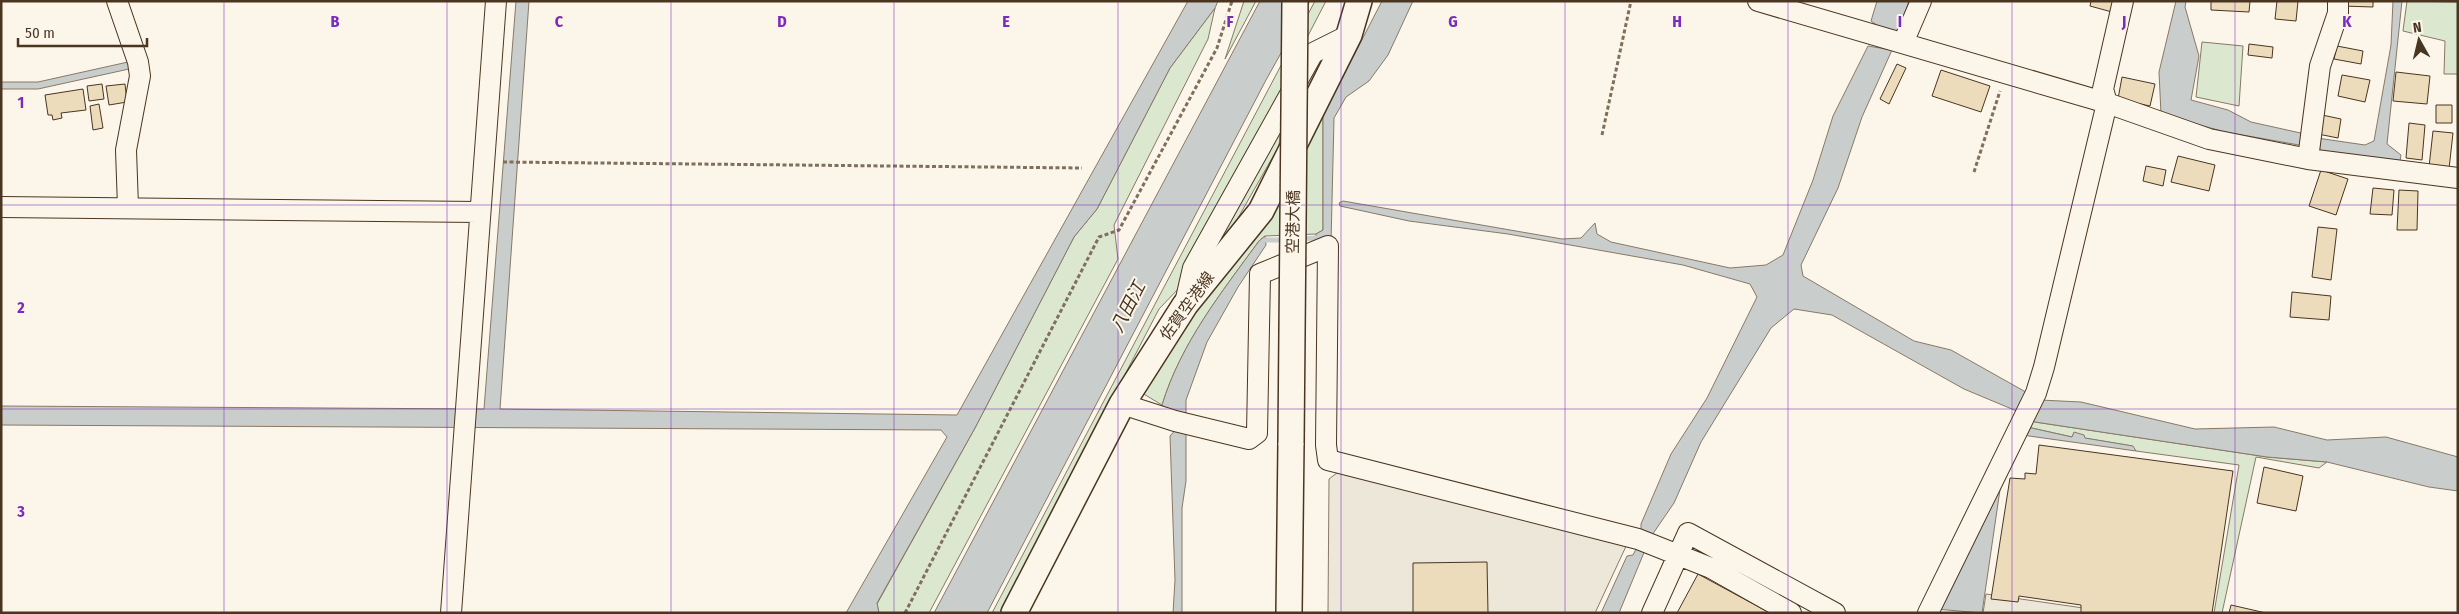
<svg xmlns="http://www.w3.org/2000/svg" width="2459" height="614" font-family="'Fira Sans Condensed','Noto Sans JP',sans-serif">
  <rect width="100%" height="100%" fill="#fbf6e9"/>
  <path fill="#dce7d0" stroke="#887966" d="M1244,1H1256L1225,59Z
    M1315,1H1326L1285,80L1279,146L1226,239L1159,309L1001,613H992Z
    M2407,1L2458,2V74H2444L2445,41L2403,31Z
    M1215,8L1208,39L1114,225L1118,259L929,613H879L877,604L975,428L1074,237L1097,209L1170,68Z
    M2202,42L2243,46L2239,106L2196,97Z
    M1323,115V230L1316,234L1265,236L1259,241C1221,293 1181,343 1162,405L1142,393Z
    M2029,418L2035,422L2267,457L2327,462L2319,468L2256,457L2222,613H2214L2239,465L2136,451L2132,446L2084,438L2074,433L2072,437L2027,427Z"/>
  <path fill="#ede7d9" stroke="#887966" d="M1341,470L1628,542L1595,613H1328L1329,479Z
    M1986,594L2118,613H1983Z"/>
  <path fill="#c9cecd" stroke="#887966" d="M516,1H529L500,409L957,415L1188,1H1218L1215,8L1170,68L1097,209L1074,237L975,428L877,603L879,613H846L947,437L941,430L1,425V406L484,409Z
    M1260,1H1310L1266,80L987,613H934Z
    M1382,1H1413L1388,55L1369,81L1346,97L1334,118L1331,243H1316V234L1323,230V115Z
    M1877,1H1909L1898,33L1884,30L1871,21Z
    M2176,1H2186L2185,7L2199,56L2191,100L2228,110L2251,122L2305,134L2306,138L2299,145L2225,132L2161,114L2159,72Z
    M2393,1H2402L2387,144L2401,155L2400,161L2334,155L2317,149V138L2365,145L2374,141L2391,45Z
    M1868,46L1892,50L1862,117L1838,188L1801,265L1803,276L1914,341L1951,350L2040,400L2081,402L2195,429L2274,427L2327,440L2386,437L2458,457V491L2429,487L2327,462L2267,457L2035,422L2019,412L1964,389L1832,315L1794,309L1771,328L1701,442L1674,503L1650,538L1619,613H1601L1627,556L1633,555L1641,539V524L1671,454L1707,398L1757,297L1750,284L1683,265L1508,234L1409,221L1340,206L1339,203L1343,201L1562,239L1581,238L1595,223L1597,234L1611,242L1730,268L1766,265L1783,255L1813,180L1833,116Z
    M128,62L129,69L38,89H1V82H38Z
    M1265,236L1266,245L1238,287L1207,342L1186,400V481L1182,508V613H1173L1175,580L1170,436L1178,427L1162,405C1181,343 1221,293 1259,241Z
    M2027,427L2072,437L2074,432L2084,435L2085,438L2133,446L2136,451L2022,435Z
    M2002,476L1982,613L1936,609Z"/>
  <g fill="none" stroke-linecap="round" stroke-linejoin="round">
    <path stroke="#c9cecd" stroke-width="5" d="M1299,239L1316,238
      M1266,240H1286"/>
  </g>
  <path fill="#ecdcbc" stroke="#4a3520" d="M2091,1H2115L2112,12L2090,6Z
    M2211,1H2250L2249,12L2211,10Z
    M2277,1H2298L2296,21L2275,19Z
    M2342,1H2373V7L2342,6Z
    M2249,44L2273,47L2272,58L2248,55Z
    M2337,46L2363,51L2361,64L2334,59Z
    M1897,64L1906,68L1889,104L1880,99Z
    M1941,70L1990,86L1981,112L1932,96Z
    M2396,72L2430,76L2427,104L2393,101Z
    M2342,75L2370,80L2365,102L2338,96Z
    M2122,77L2155,84L2150,106L2118,99Z
    M102,84L104,99L89,101L87,86Z
    M125,84L127,102L109,105L106,86Z
    M83,89L86,110L61,113L62,118L53,120L52,115H48L45,95Z
    M99,104L103,128L93,130L90,106Z
    M2436,105H2452V123H2436Z
    M2322,115L2341,119L2338,138L2318,134Z
    M2409,123L2425,125L2422,160L2406,158Z
    M2433,131L2453,133L2449,169L2429,167Z
    M2178,156L2215,165L2209,191L2171,182Z
    M2146,166L2166,170L2163,186L2143,181Z
    M2321,170L2348,179L2336,215L2309,206Z
    M2373,188L2394,190L2392,215L2370,214Z
    M2399,190L2418,191L2417,230H2397Z
    M2318,227L2337,229L2331,280L2312,277Z
    M2292,292L2331,296L2329,320L2290,317Z
    M2039,445L2233,471L2212,613H2081V605L2019,596L2018,602L1991,599L2010,478L2025,479V473L2036,474Z
    M2264,467L2303,476L2296,511L2257,503Z
    M1487,562L1488,613H1413V563Z
    M1698,574L1770,613H1677Z
    M2231,605L2266,613H2229Z"/>
  <g fill="none" stroke-linecap="round" stroke-linejoin="round">
    <g stroke="#4a3520" stroke-width="22">
      <path id="minor" d="M117,1L138,62L140,76L126,150L128,207
        M1758,1L2107,103L2209,139L2308,159L2458,178
        M1903,43L1921,1
        M2308,159L2320,66L2338,13V1
        M1,207L479,212
        M1185,303L1193,268L1313,53L1349,35
        M1122,404L1175,421L1249,439L1257,433L1260,274L1328,246L1326,445L1328,460L1638,539L1711,568L1791,613
        M451,613L496,1
        M1652,613L1688,533L1835,613
        M1928,613L2036,393L2044,367L2107,103L2103,89L2123,1"/>
    </g>
    <g stroke="#4a3520" stroke-width="28">
      <path id="major" d="M1014,613L1122,404L1185,305L1261,211L1349,35L1359,1
        M1289,613L1291,443"/>
    </g>
    <path stroke="#7f6f5c" stroke-width="3" stroke-dasharray="4 2.5" stroke-linecap="butt" d="M1602,135L1631,1
      M503,162L1082,168
      M1974,172L2000,91
      M905,613L1099,237L1119,230L1217,48L1232,1"/>
    <use href="#minor" stroke="#fbf6e9" stroke-width="20"/>
    <use href="#major" stroke="#fbf6e9" stroke-width="25"/>
    <g stroke="#4a3520" stroke-width="28" stroke-linecap="butt">
      <path id="major-bridge" d="M1291,443L1295,1"/>
    </g>
    <use href="#major-bridge" stroke="#fbf6e9" stroke-width="25"/>
  </g>
  <path fill="none" stroke="#7b2cbf" stroke-width="1" stroke-opacity="0.55" d="M224,1V613M447,1V613M671,1V613M894,1V613M1118,1V613M1341,1V613M1565,1V613M1788,1V613M2012,1V613M2235,1V613M1,205H2458M1,409H2458"/>
  <g text-anchor="middle" dominant-baseline="central" stroke-width="4" stroke-linejoin="round" paint-order="stroke">
    <g font-size="16" fill="#4a3520" stroke="#fbf6e9">
      <text transform="translate(1293 222) rotate(-89)">空港大橋</text>
      <text transform="translate(1187 306) rotate(-54)">佐賀空港線</text>
    </g>
    <g font-size="18" font-style="italic" fill="#4a3520" stroke="#fbf6e9">
      <text transform="translate(1128 307) rotate(-63)">八田江</text>
    </g>
  </g>
  <g font-size="16" text-anchor="middle" font-weight="bold" fill="#7b2cbf" stroke="#fbf6e9" stroke-width="4" stroke-linejoin="round" paint-order="stroke">
    <text x="335" y="27">B</text>
    <text x="559" y="27">C</text>
    <text x="782" y="27">D</text>
    <text x="1006" y="27">E</text>
    <text x="1230" y="27">F</text>
    <text x="1453" y="27">G</text>
    <text x="1677" y="27">H</text>
    <text x="1900" y="27">I</text>
    <text x="2124" y="27">J</text>
    <text x="2347" y="27">K</text>
    <text x="21" y="108">1</text>
    <text x="21" y="313">2</text>
    <text x="21" y="517">3</text>
  </g>
  <rect width="2459" height="614" fill="none" stroke="#4a3520" stroke-width="5"/>
  <g transform="translate(2419 40) rotate(352)" stroke="#fbf6e9" stroke-width="4" paint-order="stroke">
  <path d="M0-4L9 19L0 12L-9 19Z" fill="#4a3520"/>
  <text y="-8" font-size="14" font-weight="bold" text-anchor="middle" fill="#4a3520">N</text>
  </g>
  <path d="M18 38v8h129v-8" fill="none" stroke="#4a3520" stroke-width="2.5"/>
  <text x="25" y="38" font-size="15" fill="#4a3520" stroke="#fbf6e9" stroke-width="4" paint-order="stroke">50 m</text>
</svg>
